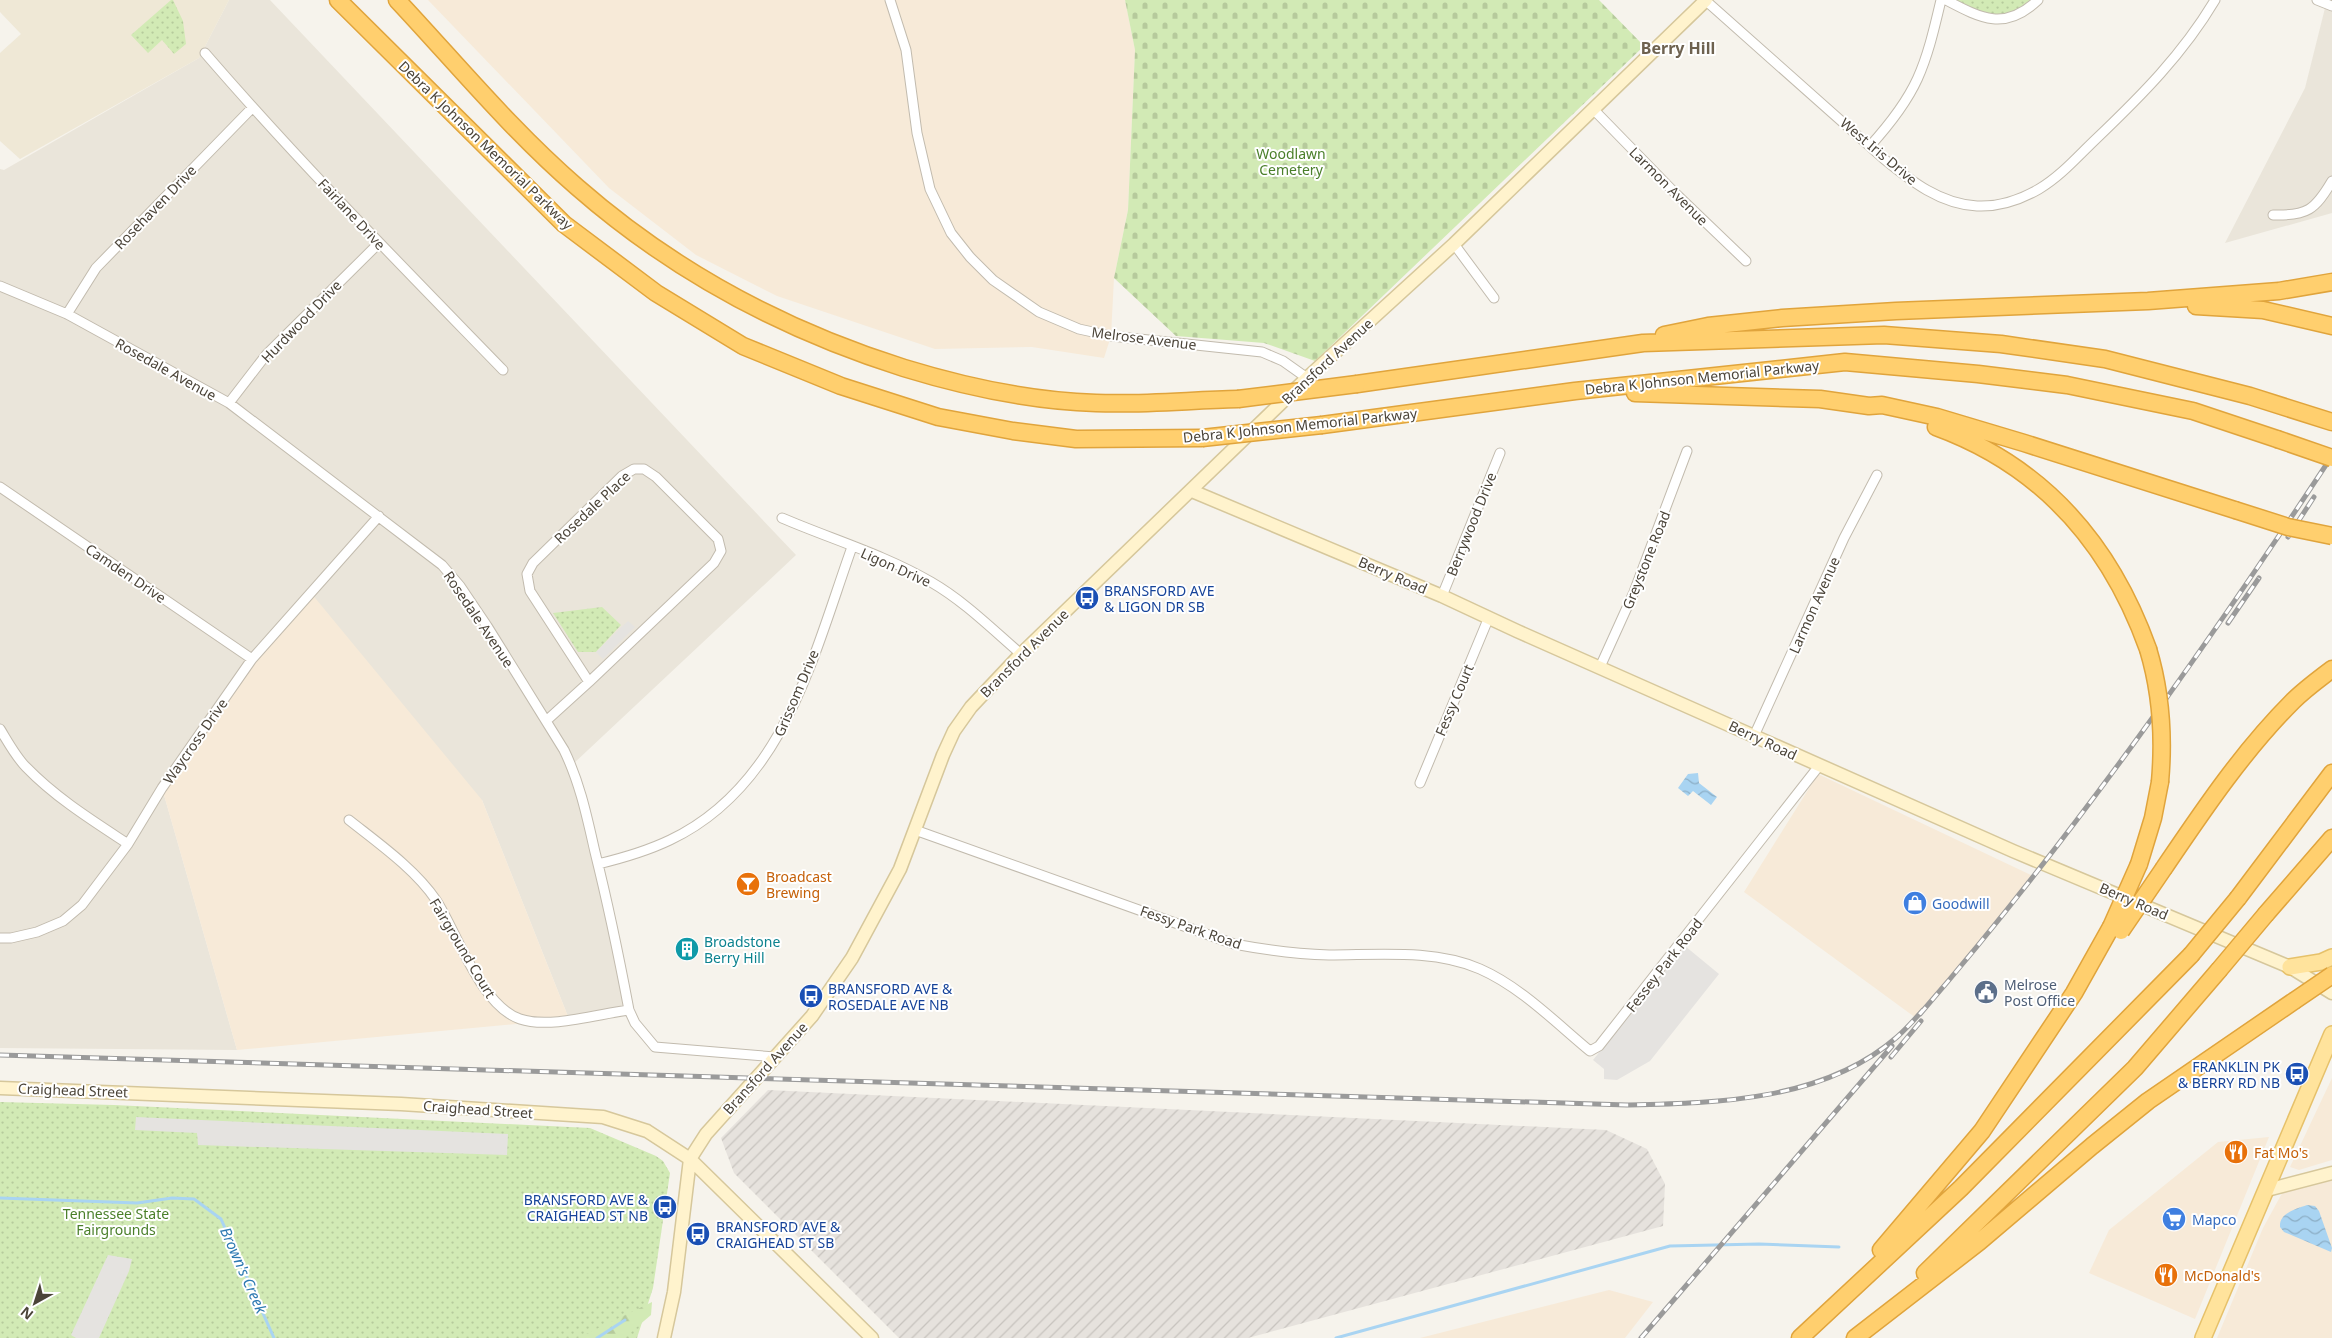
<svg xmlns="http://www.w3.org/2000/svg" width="2332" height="1338" font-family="'Noto Sans',sans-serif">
  <defs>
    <pattern id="industrial-furrows" width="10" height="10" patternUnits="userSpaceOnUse" patternTransform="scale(1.25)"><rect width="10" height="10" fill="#e6e2dd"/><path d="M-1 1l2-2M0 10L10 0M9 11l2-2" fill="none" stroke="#c7c3be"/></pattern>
    <pattern id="grass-dots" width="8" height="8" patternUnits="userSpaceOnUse" patternTransform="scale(1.25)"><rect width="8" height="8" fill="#d2eab5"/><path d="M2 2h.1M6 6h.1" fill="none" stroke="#b6ca9c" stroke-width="1.8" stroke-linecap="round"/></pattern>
    <pattern id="forest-firs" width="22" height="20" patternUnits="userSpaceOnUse" patternTransform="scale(1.25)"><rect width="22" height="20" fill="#d2eab5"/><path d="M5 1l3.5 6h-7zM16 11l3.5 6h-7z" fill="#b6ca9c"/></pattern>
    <pattern id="cemetery-stones" width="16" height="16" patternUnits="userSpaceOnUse" patternTransform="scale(1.25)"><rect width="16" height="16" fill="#d2eab5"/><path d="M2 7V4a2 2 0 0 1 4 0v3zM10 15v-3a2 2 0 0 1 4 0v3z" fill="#b6ca9c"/></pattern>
    <pattern id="water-waves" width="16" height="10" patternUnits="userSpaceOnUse" patternTransform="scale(1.25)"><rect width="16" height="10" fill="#a9d4f2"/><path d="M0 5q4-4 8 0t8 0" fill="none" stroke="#8caec5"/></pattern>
  </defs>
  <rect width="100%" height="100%" fill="#f6f3ec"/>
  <path fill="#eae5da" d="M229,0H270L796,555L572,765L629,1010L569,1019L482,800L162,788L237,1050L0,1048V169L4,170L199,58Z
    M2327,0H2332V213L2225,243L2305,88Z"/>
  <path fill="#f7ead8" d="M428,0H1125L1135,50L1128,210L1114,278L1111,336L1104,358L1032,347L935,349L777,296L696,255L609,188Z
    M311,593L482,800L569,1019L237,1050L162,788L252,659Z
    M1818,774L2033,876L1916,1018L1744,892Z
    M2332,1078V1160L2299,1170L2290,1167Z
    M2269,1137L2195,1319L2089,1273L2109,1230L2218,1142Z
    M2332,1173V1338H2217L2263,1228L2286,1186Z
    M1609,1290L1653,1302L1625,1338H1420Z"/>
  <path fill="url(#industrial-furrows)" d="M768,1090L1606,1130L1647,1149L1665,1184L1663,1226L1248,1338H899L734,1173L721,1138Z"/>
  <path fill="#efe8d6" d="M0,0H229L199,58L20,159L0,141V53L21,34L0,12Z"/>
  <path fill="url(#grass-dots)" d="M171,0H173L183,21L186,44L174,54L162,40L148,53L131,35Z
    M1946,0H2038L2003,20Z
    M602,607L621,625L596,652H578L553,613Z
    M0,1102L114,1105L590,1128L656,1156L663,1161L670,1173L653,1288L637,1338H0Z"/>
  <path fill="url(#forest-firs)" d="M652,1302L651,1315L624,1338H578Z"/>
  <path fill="url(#cemetery-stones)" d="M1125,0H1599L1644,46L1315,361L1264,343L1176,336L1114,278L1128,210L1135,50Z"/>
  <path fill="#e5e3e0" d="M628,621L635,627L603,659L596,652Z
    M1685,946L1719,974L1650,1061L1617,1080L1604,1079V1069L1593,1060Z
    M136,1117L508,1134L507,1155L198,1145L197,1133L135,1130Z
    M108,1255L132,1259L129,1271L99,1338H76L71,1335Z"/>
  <path fill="url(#water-waves)" d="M1698,773L1699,783L1717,797L1711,805L1693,791L1688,796L1678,788L1688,774Z
    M2307,1205L2315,1206L2319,1211L2332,1248L2331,1252L2284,1232L2280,1227C2279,1213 2296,1209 2307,1205Z"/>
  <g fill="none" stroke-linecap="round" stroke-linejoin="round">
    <path stroke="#a9d4f2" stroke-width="3" d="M0,1198L137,1203L172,1198L194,1199L221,1219L274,1338
      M597,1338L625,1320
      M1336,1338L1670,1246L1759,1244L1839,1247"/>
    <g stroke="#c2bbae" stroke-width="11">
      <path id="street" d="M890,0L906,50L917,133L930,189L951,233L970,257L993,280L1039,312L1079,329L1111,336L1262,352L1283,361L1307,378
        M1705,0L1884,159C1911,181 1940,204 1977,206C1999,207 2020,200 2039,189C2061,176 2078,156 2096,139C2141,96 2183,54 2215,0
        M1946,0C1982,19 2005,31 2038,0
        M2317,0L2332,6
        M205,53C300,163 402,266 503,370
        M1594,110L1674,192L1746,261
        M1870,146C1918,93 1925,68 1941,0
        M2273,215C2307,216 2315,210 2332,181
        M1454,244L1494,298
        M0,286L67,314L229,403L442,565L460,586L487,626L564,750C580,783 587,817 595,852C608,904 619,957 629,1010L635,1023L655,1047L775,1057
        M67,314L96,268L252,108
        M229,403L266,355L379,243
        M634,469H644L656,477L718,539L721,551L714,563L589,682L530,591L527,574L533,563L622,476Z
        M0,487L252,659
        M782,518C831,539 885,555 931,582C964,601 992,629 1021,654
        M1442,596L1500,453
        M1600,667L1634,592L1687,451
        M546,721L589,682
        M0,729C8,742 16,757 26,767C56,798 93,821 128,844
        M1754,736L1844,538L1877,475
        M1420,783L1489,617
        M349,820C378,843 415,869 436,900C457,932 480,1005 520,1019C549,1029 598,1014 629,1010
        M915,830L1234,944C1266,950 1297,954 1329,955C1378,955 1434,949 1480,969C1521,987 1556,1023 1590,1051L1599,1046L1819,766
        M598,864C623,858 647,851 670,840C784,786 813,656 852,547
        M0,938H11L37,932L63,921L82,905L128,844L162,788L252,659L379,516"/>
    </g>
    <g stroke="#d6c79b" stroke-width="15">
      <path id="secondary" d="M1192,491L1442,596L1517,631L2013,851L2290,967L2332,993
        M0,1088L401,1104L603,1117L647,1131L690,1159L872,1338
        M2267,1190L2332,1173
        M664,1338L674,1292L690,1159L706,1134L812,1016L852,958L900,869L943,755L954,731L971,707L1021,654L1307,378L1454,244L1706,0"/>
    </g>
    <g stroke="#e6c16a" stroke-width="18">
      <path id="primary" d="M2290,967L2321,962L2332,957
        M2203,1338L2332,1034"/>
    </g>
    <g stroke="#e0a43c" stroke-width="19">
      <path id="highway" d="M338,0L564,224L656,293L743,346L841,386L938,417L1013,431L1076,439L1202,438
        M397,0C456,63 512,131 577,187C673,271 783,330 904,368C966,387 1031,401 1096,403C1143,405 1191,400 1238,399
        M2196,306L2263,310L2332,326
        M1664,335L1708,326L1782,318L1896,311L2148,301L2279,291L2332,282
        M1357,384L1643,343L1884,335L2001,344L2105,359L2250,396L2332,422
        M1635,393L1820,399L1869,406L1882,405L1937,417L2024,443L2235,510
        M1322,425L1575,391L1845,362L1978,374L2067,385L2193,411L2277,439
        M1936,427C2043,466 2110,543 2148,649
        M2139,864L2153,818L2160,782
        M2164,868C2204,809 2243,751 2293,701C2305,689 2319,679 2332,669
        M2238,898L2332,773
        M2266,914L2332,838
        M1881,1250L1982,1131L2074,993L2111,927
        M1925,1273L2135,1068L2219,970
        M1800,1338L1961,1188L2191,955
        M1855,1338L1979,1242L2092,1146L2148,1101L2294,1001"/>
    </g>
    <use href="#street" stroke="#fff" stroke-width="9"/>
    <use href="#secondary" stroke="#fff3cd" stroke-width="12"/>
    <use href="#primary" stroke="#ffe39c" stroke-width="15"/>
    <use href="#highway" stroke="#ffcf6e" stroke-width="16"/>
    <g stroke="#9a9a9a" stroke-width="5">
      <path id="rail" d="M2288,537L2314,497
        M2228,623L2259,578
        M1920,1014C2070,841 2206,647 2332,456
        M0,1055L1627,1105C1718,1103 1824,1101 1897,1037C1906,1029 1915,1019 1923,1010
        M1891,1057L1921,1021
        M1641,1338L1892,1046"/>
    </g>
    <use href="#rail" stroke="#fff" stroke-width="3" stroke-dasharray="9" stroke-linecap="butt"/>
    <g stroke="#e0a43c" stroke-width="19" stroke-linecap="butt">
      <path id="highway-bridge" d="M1238,399L1357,384
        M1202,438L1322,425
        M2277,439L2332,458
        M2235,510L2288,527L2332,536
        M2148,649C2161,692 2164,737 2160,782
        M2111,927L2139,864
        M2121,931L2164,868
        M2191,955L2238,898
        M2219,970L2266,914
        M2294,1001L2332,975"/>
    </g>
    <use href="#highway-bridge" stroke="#ffcf6e" stroke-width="16"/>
  </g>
  <defs>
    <g id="bus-disc" transform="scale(1.25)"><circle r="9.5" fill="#1a4fb4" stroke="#fff"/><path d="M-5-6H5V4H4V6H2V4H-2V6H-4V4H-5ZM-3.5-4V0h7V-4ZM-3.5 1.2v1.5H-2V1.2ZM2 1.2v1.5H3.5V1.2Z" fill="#fff"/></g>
    <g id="bar-disc" transform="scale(1.25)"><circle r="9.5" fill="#e8710a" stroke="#fff"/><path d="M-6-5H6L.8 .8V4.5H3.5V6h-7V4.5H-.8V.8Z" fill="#fff"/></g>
    <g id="shop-disc" transform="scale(1.25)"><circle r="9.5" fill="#3f7fe0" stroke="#fff"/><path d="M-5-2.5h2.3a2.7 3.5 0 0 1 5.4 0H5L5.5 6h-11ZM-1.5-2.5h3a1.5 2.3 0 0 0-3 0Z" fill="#fff"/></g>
    <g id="building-disc" transform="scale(1.25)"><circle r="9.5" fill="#0f9aa8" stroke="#fff"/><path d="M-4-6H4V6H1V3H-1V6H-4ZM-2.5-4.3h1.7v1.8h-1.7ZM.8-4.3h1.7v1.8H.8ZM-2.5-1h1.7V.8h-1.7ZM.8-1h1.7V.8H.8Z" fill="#fff"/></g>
    <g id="civic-disc" transform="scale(1.25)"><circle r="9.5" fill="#5c6f8a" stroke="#fff"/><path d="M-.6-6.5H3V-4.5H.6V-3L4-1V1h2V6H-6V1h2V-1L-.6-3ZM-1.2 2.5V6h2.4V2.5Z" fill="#fff"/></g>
    <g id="restaurant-disc" transform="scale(1.25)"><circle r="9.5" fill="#e8710a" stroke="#fff"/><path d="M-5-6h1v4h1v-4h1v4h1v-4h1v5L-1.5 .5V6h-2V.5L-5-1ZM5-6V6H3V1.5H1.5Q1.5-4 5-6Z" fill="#fff"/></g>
    <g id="supermarket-disc" transform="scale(1.25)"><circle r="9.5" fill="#3f7fe0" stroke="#fff"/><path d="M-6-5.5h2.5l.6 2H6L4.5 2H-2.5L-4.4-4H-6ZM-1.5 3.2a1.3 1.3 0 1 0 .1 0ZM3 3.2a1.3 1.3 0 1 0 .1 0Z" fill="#fff"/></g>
  </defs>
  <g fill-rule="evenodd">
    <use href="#bus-disc" x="1087" y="598"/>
    <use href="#bar-disc" x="748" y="884"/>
    <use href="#shop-disc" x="1915" y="903"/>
    <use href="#building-disc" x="687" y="949"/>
    <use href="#civic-disc" x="1986" y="992"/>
    <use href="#bus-disc" x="811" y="996"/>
    <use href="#bus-disc" x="2297" y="1074"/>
    <use href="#restaurant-disc" x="2236" y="1152"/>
    <use href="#bus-disc" x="665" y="1207"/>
    <use href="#supermarket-disc" x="2174" y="1219"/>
    <use href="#bus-disc" x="698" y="1234"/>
    <use href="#restaurant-disc" x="2166" y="1275"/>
  </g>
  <g text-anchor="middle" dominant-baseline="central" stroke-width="4" stroke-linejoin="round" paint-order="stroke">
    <g font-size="14" fill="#4b4439" stroke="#fff">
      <text transform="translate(486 145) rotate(44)">Debra K Johnson Memorial Parkway</text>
      <text transform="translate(1879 151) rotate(40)">West Iris Drive</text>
      <text transform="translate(1669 186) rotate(45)">Larmon Avenue</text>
      <text transform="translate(155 207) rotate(-46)">Rosehaven Drive</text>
      <text transform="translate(352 214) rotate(47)">Fairlane Drive</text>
      <text transform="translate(301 321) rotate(-46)">Hurdwood Drive</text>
      <text transform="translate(1144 338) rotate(7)">Melrose Avenue</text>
      <text transform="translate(1327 361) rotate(-43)">Bransford Avenue</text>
      <text transform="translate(166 369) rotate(29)">Rosedale Avenue</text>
      <text transform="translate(1702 377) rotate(-6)">Debra K Johnson Memorial Parkway</text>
      <text transform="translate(1300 425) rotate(-6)">Debra K Johnson Memorial Parkway</text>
      <text transform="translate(592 507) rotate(-43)">Rosedale Place</text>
      <text transform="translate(1471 524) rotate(-68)">Berrywood Drive</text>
      <text transform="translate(1646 560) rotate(-68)">Greystone Road</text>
      <text transform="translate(896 567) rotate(24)">Ligon Drive</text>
      <text transform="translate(126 573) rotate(34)">Camden Drive</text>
      <text transform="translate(1393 575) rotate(23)">Berry Road</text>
      <text transform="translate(1814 605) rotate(-66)">Larmon Avenue</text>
      <text transform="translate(479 619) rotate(56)">Rosedale Avenue</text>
      <text transform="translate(1024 653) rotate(-45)">Bransford Avenue</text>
      <text transform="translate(796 693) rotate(-67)">Grissom Drive</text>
      <text transform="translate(1454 700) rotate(-67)">Fessy Court</text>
      <text transform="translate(1763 740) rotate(25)">Berry Road</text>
      <text transform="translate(195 741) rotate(-55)">Waycross Drive</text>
      <text transform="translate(2134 901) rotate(23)">Berry Road</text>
      <text transform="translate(1191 927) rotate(19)">Fessy Park Road</text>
      <text transform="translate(463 948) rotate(59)">Fairground Court</text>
      <text transform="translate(1664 965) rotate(-52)">Fessey Park Road</text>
      <text transform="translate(765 1068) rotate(-48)">Bransford Avenue</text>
      <text transform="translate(73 1090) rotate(2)">Craighead Street</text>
      <text transform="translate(478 1109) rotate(4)">Craighead Street</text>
    </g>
    <g font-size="14" fill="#4a7f2a" stroke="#fff">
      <text x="1291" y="153">Woodlawn<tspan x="1291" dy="16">Cemetery</tspan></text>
      <text x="116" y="1213">Tennessee State<tspan x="116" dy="16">Fairgrounds</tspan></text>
    </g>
    <g font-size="14" fill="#164399" stroke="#fff" text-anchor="start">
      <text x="1104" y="590">BRANSFORD AVE<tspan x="1104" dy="16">&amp; LIGON DR SB</tspan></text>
      <text x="828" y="988">BRANSFORD AVE &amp;<tspan x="828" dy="16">ROSEDALE AVE NB</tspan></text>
      <text x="2280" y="1066" text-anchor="end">FRANKLIN PK<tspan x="2280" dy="16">&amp; BERRY RD NB</tspan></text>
      <text x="648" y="1199" text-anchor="end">BRANSFORD AVE &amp;<tspan x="648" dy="16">CRAIGHEAD ST NB</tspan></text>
      <text x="716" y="1226">BRANSFORD AVE &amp;<tspan x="716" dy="16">CRAIGHEAD ST SB</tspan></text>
    </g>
    <g font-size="14" fill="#c56008" stroke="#fff" text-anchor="start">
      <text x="766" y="876">Broadcast<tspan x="766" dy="16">Brewing</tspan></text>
      <text x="2254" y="1152">Fat Mo's</text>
      <text x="2184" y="1275">McDonald's</text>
    </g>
    <g font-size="14" fill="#366cbe" stroke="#fff" text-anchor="start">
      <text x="1932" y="903">Goodwill</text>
      <text x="2192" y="1219">Mapco</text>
    </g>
    <g font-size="14" fill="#0d838f" stroke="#fff" text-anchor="start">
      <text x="704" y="941">Broadstone<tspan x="704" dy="16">Berry Hill</tspan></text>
    </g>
    <g font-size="14" fill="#4e5e75" stroke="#fff" text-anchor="start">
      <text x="2004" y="984">Melrose<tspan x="2004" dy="16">Post Office</tspan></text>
    </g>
    <g font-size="15" font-style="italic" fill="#2e7ab2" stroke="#fff">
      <text transform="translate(244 1270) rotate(66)">Brown's Creek</text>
    </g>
    <g font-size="16" font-weight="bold" fill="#6e6250" stroke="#fff">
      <text x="1678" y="48">Berry Hill</text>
    </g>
  </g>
  <g transform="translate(35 1303) rotate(219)" stroke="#ffffff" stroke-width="4" paint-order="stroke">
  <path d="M0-4L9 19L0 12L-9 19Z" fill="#4b4439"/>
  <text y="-8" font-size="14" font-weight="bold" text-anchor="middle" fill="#4b4439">N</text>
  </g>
</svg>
